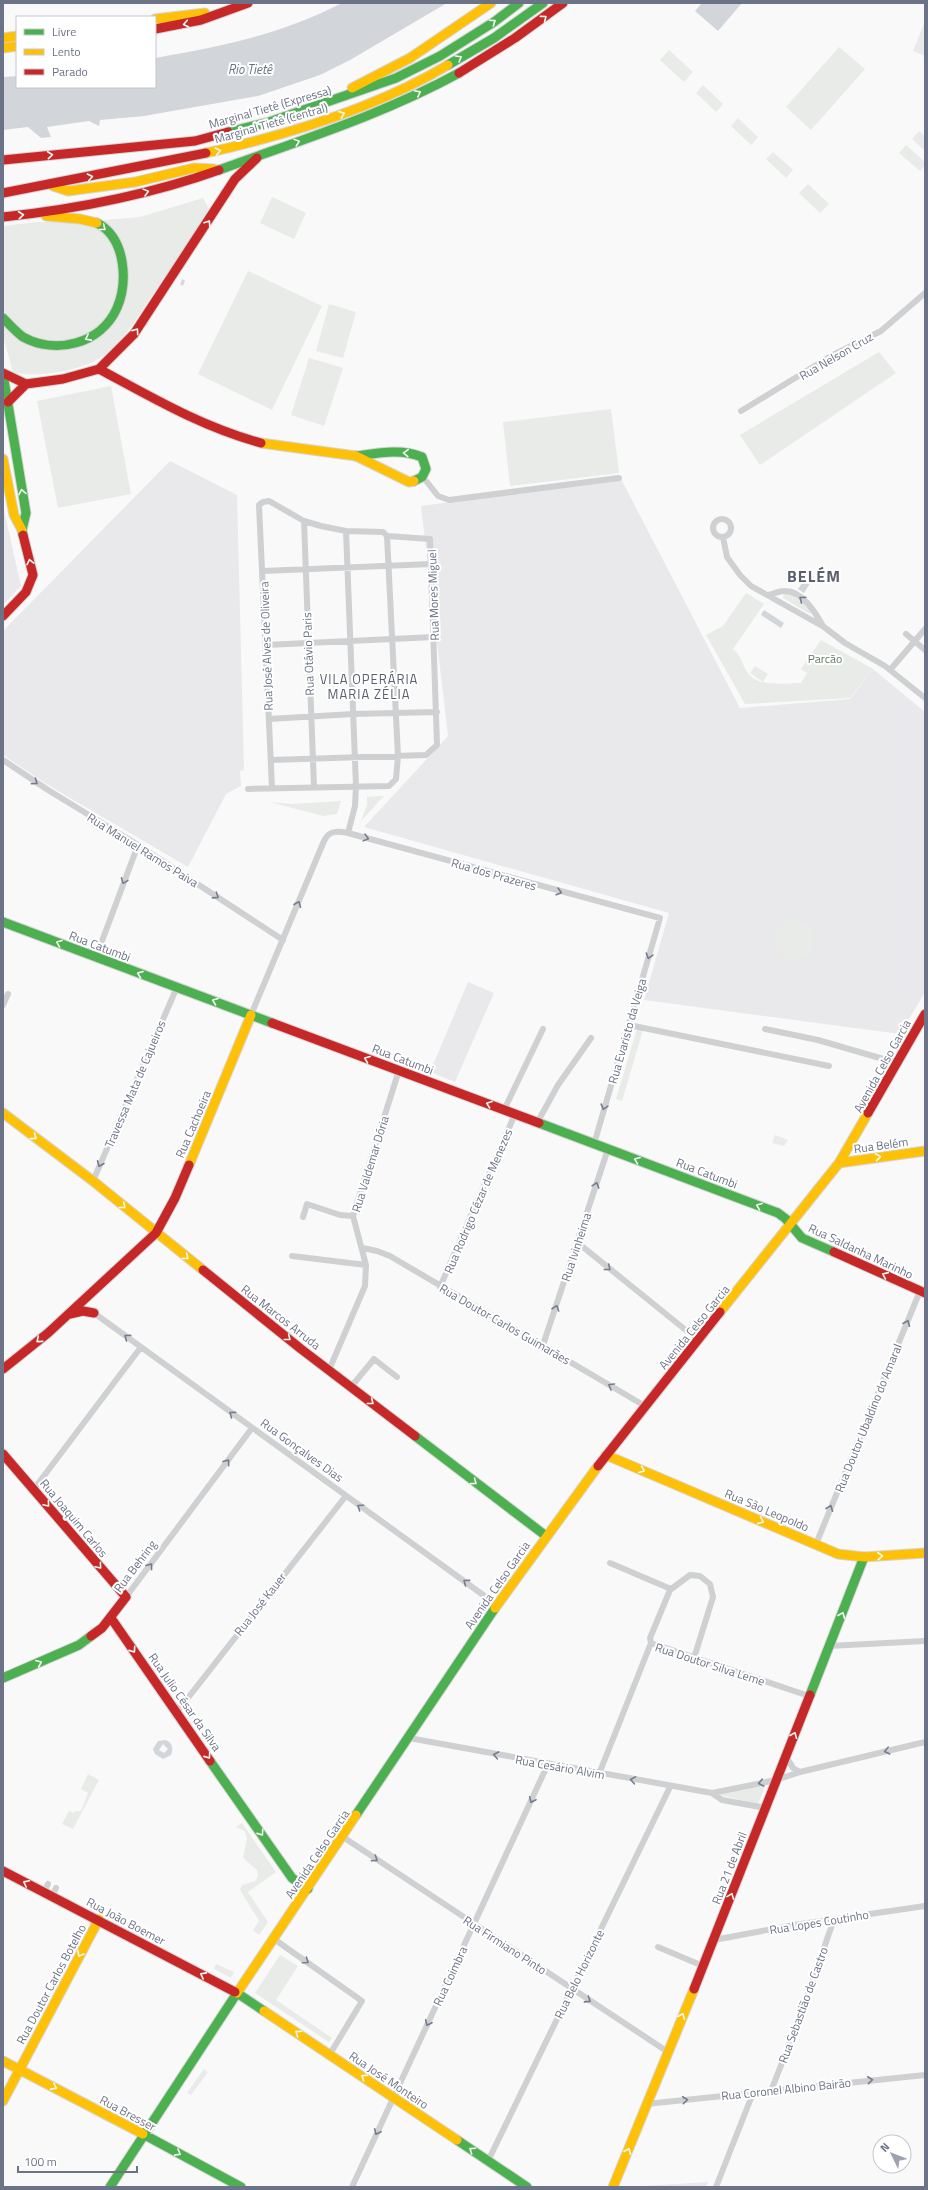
<svg xmlns="http://www.w3.org/2000/svg" width="928" height="2190" font-family="'Titillium Web',sans-serif">
  <rect width="100%" height="100%" fill="#f9f9f9"/>
  <path fill="#e9e9eb" d="M170,461L237,495L244,770L240,771L241,786L226,794L188,867L48,785L6,757L3,753V631Z
    M621,479L740,708L850,699L873,669L925,712V992L900,1034L644,1000L669,913L364,827L448,736L421,506Z
    M3,506L21,586L3,605Z
    M468,982L494,993L455,1082L430,1072Z
    M708,2182L706,2187H625Z"/>
  <path fill="#e8ebe7" d="M925,21V56L913,51Z
    M839,47L865,69L811,130L786,107Z
    M669,50L693,72L684,82L660,60Z
    M703,85L723,104L716,112L696,93Z
    M738,118L758,137L751,145L731,126Z
    M919,131L925,136V151L912,139Z
    M906,145L925,162V165L920,171L899,153Z
    M773,152L793,170L786,178L766,159Z
    M808,184L829,204L820,213L799,193Z
    M272,197L306,213L294,239L260,223Z
    M203,198L210,211C191,239 172,267 153,294C139,315 124,340 103,356C84,370 35,379 13,372L3,336V226L37,222H87L97,228L105,220L140,217Z
    M248,271L322,306L272,410L198,374Z
    M329,304L356,312L343,358L316,351Z
    M879,352L896,373L760,465L740,435Z
    M309,358L343,368L324,426L291,415Z
    M111,386L131,494L58,508L37,401Z
    M611,409L619,473L510,486L503,422Z
    M786,592L799,598L812,612L810,614L783,598L784,593Z
    M746,593L764,604L733,649C741,655 742,665 748,673C758,688 785,683 801,683L807,673L801,669L821,640L873,669L850,698L745,704L706,635L723,626Z
    M755,666L768,674L763,682L750,673Z
    M384,796L361,821L367,805V797Z
    M341,801L337,814L323,816L270,802L292,804Z
    M774 940a20 20 0 1 1 40 0a20 20 0 1 1-40 0Z
    M637,1029L643,1030L622,1101L616,1099Z
    M775,1135L788,1140L784,1146L772,1143Z
    M88,1774L99,1780L73,1829L62,1824L69,1811L74,1813L75,1811H81L88,1793L81,1789Z
    M766,1784L758,1804L719,1795L723,1793Z
    M242,1823L276,1872L248,1892L268,1922L259,1935L253,1930L259,1921L240,1890L242,1885L255,1881L258,1876L257,1870L243,1858L247,1838L245,1831L236,1827Z
    M280,1955L298,1966L276,2000L332,2038L329,2042L255,1993Z
    M216,1964L234,1972L231,1978L214,1969Z
    M204,2069L208,2072L191,2095L187,2093Z"/>
  <path fill="#d2d5da" fill-rule="evenodd" d="M342,3H447L350,60L320,75L258,96L144,116L100,120L99,126L89,121L47,127L51,137L41,138L28,127L3,130V77L17,76V87H155V58C224,46 279,35 342,3Z
    M702,3H742L718,31L695,11Z
    M809,573L814,577L804,593L798,589Z
    M764,610L784,623L781,628L761,615Z
    M165,1740C172,1742 174,1748 171,1755L163,1759L155,1754L153,1749L158,1741ZM163,1744L168,1749L164,1753L159,1750Z"/>
  <g fill="none" stroke-linecap="round" stroke-linejoin="round">
    <path stroke="#d6d8dc" stroke-width="6" stroke-dasharray="6 3" stroke-linecap="butt" d="M181,282L184,283"/>
    <g stroke="#d5d5d7" stroke-width="11">
      <path id="fast" d="M448,65L494,38L543,3
        M228,132L269,122L396,78L440,56L494,22L519,3
        M219,170C301,140 382,115 459,73
        M3,318C9,324 16,332 23,337C56,355 101,344 117,308C128,282 126,238 97,223
        M3,374L26,513L22,530L23,535
        M356,456C378,453 401,448 422,457L426,469L422,477L414,481
        M3,922L272,1023
        M539,1123L778,1213L786,1219L802,1238L834,1252
        M415,1436L546,1536
        M3,1678L79,1645L91,1636
        M810,1695L864,1557
        M210,1761L292,1878L308,1889
        M356,1815L495,1608
        M143,2134L241,2187
        M457,2140L527,2187
        M110,2187L237,1993L264,2011"/>
    </g>
    <g stroke="#d5d5d7" stroke-width="11">
      <path id="slow" d="M155,19L205,13
        M3,38L17,36
        M3,48L17,46
        M352,88L410,58L491,3
        M206,153C287,135 376,108 448,65
        M53,186L68,191L135,182L194,168L214,169
        M46,216L80,219L97,223
        M261,443L356,456L409,482L414,481
        M3,459L14,515L22,530
        M3,1113L93,1181L203,1270
        M839,1163L925,1151
        M189,1165L251,1015
        M720,1312L839,1163L868,1113
        M606,1455L838,1554L864,1557L925,1553
        M495,1608L598,1466
        M235,1992L237,1993L356,1815
        M264,2011L457,2140
        M3,2061L143,2134
        M3,2101L99,1919
        M613,2187L694,1989"/>
    </g>
    <g stroke="#d5d5d7" stroke-width="11">
      <path id="jam" d="M155,29L201,20L248,3
        M459,73L515,38L563,3
        M3,160L195,141L228,132
        M3,193L206,153
        M3,217C77,209 149,195 219,170
        M99,369L134,334L235,179L257,158
        M3,373L26,384
        M8,402L26,384L63,379L99,369C153,398 202,427 261,443
        M3,616L26,592L33,575L23,535
        M272,1023L539,1123
        M868,1113L925,1014
        M834,1252L925,1293
        M203,1270L301,1349L415,1436
        M70,1314L83,1311L94,1313
        M3,1369L48,1333L156,1233L175,1198L189,1165
        M3,1454L126,1597L102,1628L91,1636
        M598,1466L720,1312
        M111,1618L210,1761
        M3,1871L235,1992
        M694,1989L810,1695"/>
    </g>
    <path stroke="#cfd0d2" stroke-width="6" d="M741,411L831,356L881,331L925,293
      M423,477L438,496L449,500L619,478
      M713 528a9 9 0 1 1 18 0a9 9 0 1 1-18 0Z
      M304,521L314,787
      M346,531L356,786L355,806L348,833
      M723,537L727,557L740,575L751,586L824,627L845,643L885,666L925,698
      M263,571L431,564
      M768,595C773,594 779,591 784,591C802,590 815,612 823,626
      M906,634L925,650
      M266,645L434,637
      M890,670L925,629
      M269,719L353,714L437,712
      M3,760L48,790L138,845L283,940
      M271,760L426,755L437,745L430,539L387,536L383,532L346,531L321,526L304,521L269,501L263,502L259,505L272,788
      M248,789L389,786L396,779L398,756L387,536
      M96,957L138,845
      M3,1005L8,994
      M251,1015L324,841C329,830 338,831 348,833L660,918L594,1144
      M629,1025L829,1066
      M765,1029L818,1040L897,1063
      M504,1110L543,1029
      M537,1123L558,1085L591,1038
      M93,1181L177,987
      M303,1217L307,1204L340,1215L353,1216
      M578,1243L698,1340
      M363,1248L377,1251L390,1256L645,1406
      M292,1256L366,1265
      M440,1287L515,1114
      M94,1313L497,1605
      M543,1345L608,1149
      M329,1370L365,1286L366,1265L353,1216L399,1070
      M351,1387L374,1359L397,1377
      M34,1489L141,1347
      M816,1544L920,1291
      M610,1563L671,1589
      M126,1597L252,1428
      M651,1643L650,1638L670,1590L690,1575L700,1576L710,1584L713,1597L694,1658
      M829,1646L925,1641
      M177,1712L345,1497
      M409,1738L712,1793L776,1780L800,1772L925,1742
      M786,1756L793,1768L800,1772
      M599,1774L651,1643L809,1696
      M712,1793L722,1800L766,1808
      M343,1837L668,2052
      M44,1892L48,1884
      M52,1896L56,1888
      M274,1939L362,2001L330,2054
      M714,1940L794,1925L925,1906
      M658,1947L703,1966
      M771,2091L804,2006L834,1919
      M646,2104L925,2075
      M488,2161L670,1787
      M352,2187L548,1764
      M716,2187L753,2093"/>
    <use href="#fast" stroke="#4caf50" stroke-width="9"/>
    <use href="#slow" stroke="#ffc107" stroke-width="9"/>
    <use href="#jam" stroke="#c62828" stroke-width="9"/>
  </g>
  <defs><path id="oneway-chevron" d="M-2-3.5L2.5 0L-2 3.5" fill="none" stroke-width="1.6" stroke-linecap="round" stroke-linejoin="round"/></defs>
  <g stroke="#f6fbf6">
    <use href="#oneway-chevron" transform="translate(544 18) rotate(-37)"/>
    <use href="#oneway-chevron" transform="translate(493 22) rotate(-34)"/>
    <use href="#oneway-chevron" transform="translate(186 24) rotate(168)"/>
    <use href="#oneway-chevron" transform="translate(459 58) rotate(-31)"/>
    <use href="#oneway-chevron" transform="translate(418 93) rotate(-27)"/>
    <use href="#oneway-chevron" transform="translate(342 114) rotate(-20)"/>
    <use href="#oneway-chevron" transform="translate(297 142) rotate(-19)"/>
    <use href="#oneway-chevron" transform="translate(218 151) rotate(-13)"/>
    <use href="#oneway-chevron" transform="translate(50 155) rotate(-6)"/>
    <use href="#oneway-chevron" transform="translate(90 177) rotate(-11)"/>
    <use href="#oneway-chevron" transform="translate(146 192) rotate(-15)"/>
    <use href="#oneway-chevron" transform="translate(21 215) rotate(-6)"/>
    <use href="#oneway-chevron" transform="translate(208 223) rotate(-56)"/>
    <use href="#oneway-chevron" transform="translate(103 228) rotate(38)"/>
    <use href="#oneway-chevron" transform="translate(136 331) rotate(-55)"/>
    <use href="#oneway-chevron" transform="translate(88 338) rotate(152)"/>
    <use href="#oneway-chevron" transform="translate(406 453) rotate(-177)"/>
    <use href="#oneway-chevron" transform="translate(22 492) rotate(-100)"/>
    <use href="#oneway-chevron" transform="translate(30 562) rotate(-102)"/>
    <use href="#oneway-chevron" transform="translate(59 943) rotate(-159)"/>
    <use href="#oneway-chevron" transform="translate(140 974) rotate(-159)"/>
    <use href="#oneway-chevron" transform="translate(215 1001) rotate(-159)"/>
    <use href="#oneway-chevron" transform="translate(367 1059) rotate(-159)"/>
    <use href="#oneway-chevron" transform="translate(489 1104) rotate(-160)"/>
    <use href="#oneway-chevron" transform="translate(34 1137) rotate(37)"/>
    <use href="#oneway-chevron" transform="translate(878 1157) rotate(-8)"/>
    <use href="#oneway-chevron" transform="translate(637 1160) rotate(-159)"/>
    <use href="#oneway-chevron" transform="translate(123 1206) rotate(39)"/>
    <use href="#oneway-chevron" transform="translate(759 1206) rotate(-159)"/>
    <use href="#oneway-chevron" transform="translate(186 1257) rotate(38)"/>
    <use href="#oneway-chevron" transform="translate(885 1275) rotate(-156)"/>
    <use href="#oneway-chevron" transform="translate(288 1338) rotate(38)"/>
    <use href="#oneway-chevron" transform="translate(39 1340) rotate(140)"/>
    <use href="#oneway-chevron" transform="translate(371 1402) rotate(38)"/>
    <use href="#oneway-chevron" transform="translate(642 1470) rotate(23)"/>
    <use href="#oneway-chevron" transform="translate(474 1482) rotate(37)"/>
    <use href="#oneway-chevron" transform="translate(47 1504) rotate(50)"/>
    <use href="#oneway-chevron" transform="translate(761 1521) rotate(23)"/>
    <use href="#oneway-chevron" transform="translate(880 1556) rotate(-4)"/>
    <use href="#oneway-chevron" transform="translate(99 1566) rotate(50)"/>
    <use href="#oneway-chevron" transform="translate(842 1615) rotate(-68)"/>
    <use href="#oneway-chevron" transform="translate(133 1650) rotate(55)"/>
    <use href="#oneway-chevron" transform="translate(39 1663) rotate(-23)"/>
    <use href="#oneway-chevron" transform="translate(794 1735) rotate(-68)"/>
    <use href="#oneway-chevron" transform="translate(208 1756) rotate(55)"/>
    <use href="#oneway-chevron" transform="translate(261 1833) rotate(55)"/>
    <use href="#oneway-chevron" transform="translate(26 1883) rotate(-153)"/>
    <use href="#oneway-chevron" transform="translate(731 1896) rotate(-69)"/>
    <use href="#oneway-chevron" transform="translate(80 1954) rotate(118)"/>
    <use href="#oneway-chevron" transform="translate(203 1975) rotate(-152)"/>
    <use href="#oneway-chevron" transform="translate(682 2016) rotate(-68)"/>
    <use href="#oneway-chevron" transform="translate(298 2033) rotate(-146)"/>
    <use href="#oneway-chevron" transform="translate(364 2077) rotate(-146)"/>
    <use href="#oneway-chevron" transform="translate(54 2087) rotate(28)"/>
    <use href="#oneway-chevron" transform="translate(472 2150) rotate(-146)"/>
    <use href="#oneway-chevron" transform="translate(628 2151) rotate(-68)"/>
    <use href="#oneway-chevron" transform="translate(178 2153) rotate(29)"/>
  </g>
  <g stroke="#767c8e">
    <use href="#oneway-chevron" transform="translate(802 599) rotate(-143)"/>
    <use href="#oneway-chevron" transform="translate(35 782) rotate(34)"/>
    <use href="#oneway-chevron" transform="translate(366 838) rotate(15)"/>
    <use href="#oneway-chevron" transform="translate(124 881) rotate(111)"/>
    <use href="#oneway-chevron" transform="translate(559 892) rotate(16)"/>
    <use href="#oneway-chevron" transform="translate(216 896) rotate(33)"/>
    <use href="#oneway-chevron" transform="translate(298 904) rotate(-68)"/>
    <use href="#oneway-chevron" transform="translate(649 956) rotate(107)"/>
    <use href="#oneway-chevron" transform="translate(604 1107) rotate(106)"/>
    <use href="#oneway-chevron" transform="translate(100 1164) rotate(113)"/>
    <use href="#oneway-chevron" transform="translate(596 1185) rotate(-73)"/>
    <use href="#oneway-chevron" transform="translate(608 1268) rotate(39)"/>
    <use href="#oneway-chevron" transform="translate(556 1308) rotate(-71)"/>
    <use href="#oneway-chevron" transform="translate(907 1323) rotate(-67)"/>
    <use href="#oneway-chevron" transform="translate(127 1337) rotate(-143)"/>
    <use href="#oneway-chevron" transform="translate(611 1386) rotate(-150)"/>
    <use href="#oneway-chevron" transform="translate(232 1414) rotate(-144)"/>
    <use href="#oneway-chevron" transform="translate(227 1462) rotate(-54)"/>
    <use href="#oneway-chevron" transform="translate(360 1507) rotate(-145)"/>
    <use href="#oneway-chevron" transform="translate(830 1508) rotate(-68)"/>
    <use href="#oneway-chevron" transform="translate(150 1566) rotate(-53)"/>
    <use href="#oneway-chevron" transform="translate(466 1582) rotate(-144)"/>
    <use href="#oneway-chevron" transform="translate(887 1751) rotate(167)"/>
    <use href="#oneway-chevron" transform="translate(496 1755) rotate(-169)"/>
    <use href="#oneway-chevron" transform="translate(633 1780) rotate(-170)"/>
    <use href="#oneway-chevron" transform="translate(761 1783) rotate(168)"/>
    <use href="#oneway-chevron" transform="translate(532 1800) rotate(115)"/>
    <use href="#oneway-chevron" transform="translate(375 1859) rotate(34)"/>
    <use href="#oneway-chevron" transform="translate(306 1961) rotate(35)"/>
    <use href="#oneway-chevron" transform="translate(588 2000) rotate(33)"/>
    <use href="#oneway-chevron" transform="translate(428 2023) rotate(115)"/>
    <use href="#oneway-chevron" transform="translate(870 2080) rotate(-6)"/>
    <use href="#oneway-chevron" transform="translate(685 2100) rotate(-6)"/>
    <use href="#oneway-chevron" transform="translate(377 2132) rotate(115)"/>
  </g>
  <g text-anchor="middle" dominant-baseline="central" stroke-width="4" stroke-linejoin="round" paint-order="stroke">
    <g font-size="12" fill="#6c7386" stroke="#fff">
      <text transform="translate(270 107) rotate(-16)">Marginal Tietê (Expressa)</text>
      <text transform="translate(271 123) rotate(-16)">Marginal Tietê (Central)</text>
      <text transform="translate(836 356) rotate(-30)">Rua Nelson Cruz</text>
      <text transform="translate(433 595) rotate(-92)">Rua Mores Miguel</text>
      <text transform="translate(266 646) rotate(-92)">Rua José Alves de Oliveira</text>
      <text transform="translate(308 654) rotate(-92)">Rua Otávio Paris</text>
      <text transform="translate(143 850) rotate(32)">Rua Manuel Ramos Paiva</text>
      <text transform="translate(494 874) rotate(16)">Rua dos Prazeres</text>
      <text transform="translate(100 946) rotate(21)">Rua Catumbi</text>
      <text transform="translate(627 1031) rotate(-74)">Rua Evaristo da Veiga</text>
      <text transform="translate(403 1059) rotate(21)">Rua Catumbi</text>
      <text transform="translate(882 1066) rotate(-61)">Avenida Celso Garcia</text>
      <text transform="translate(135 1084) rotate(-67)">Travessa Mata de Cajueiros</text>
      <text transform="translate(193 1124) rotate(-67)">Rua Cachoeira</text>
      <text transform="translate(881 1145) rotate(-8)">Rua Belém</text>
      <text transform="translate(370 1164) rotate(-73)">Rua Valdemar Dória</text>
      <text transform="translate(707 1173) rotate(21)">Rua Catumbi</text>
      <text transform="translate(478 1201) rotate(-67)">Rua Rodrigo Cézar de Menezes</text>
      <text transform="translate(576 1247) rotate(-72)">Rua Ivinheima</text>
      <text transform="translate(861 1251) rotate(25)">Rua Saldanha Marinho</text>
      <text transform="translate(281 1317) rotate(38)">Rua Marcos Arruda</text>
      <text transform="translate(505 1324) rotate(30)">Rua Doutor Carlos Guimarães</text>
      <text transform="translate(694 1327) rotate(-51)">Avenida Celso Garcia</text>
      <text transform="translate(868 1418) rotate(-68)">Rua Doutor Ubaldino do Amaral</text>
      <text transform="translate(302 1450) rotate(36)">Rua Gonçalves Dias</text>
      <text transform="translate(767 1510) rotate(23)">Rua São Leopoldo</text>
      <text transform="translate(74 1518) rotate(50)">Rua Joaquim Carlos</text>
      <text transform="translate(135 1566) rotate(-53)">Rua Behring</text>
      <text transform="translate(497 1585) rotate(-55)">Avenida Celso Garcia</text>
      <text transform="translate(260 1604) rotate(-52)">Rua José Kauer</text>
      <text transform="translate(710 1664) rotate(18)">Rua Doutor Silva Leme</text>
      <text transform="translate(185 1702) rotate(55)">Rua Julio César da Silva</text>
      <text transform="translate(560 1767) rotate(10)">Rua Cesário Alvim</text>
      <text transform="translate(317 1854) rotate(-56)">Avenida Celso Garcia</text>
      <text transform="translate(729 1868) rotate(-69)">Rua 21 de Abril</text>
      <text transform="translate(126 1921) rotate(28)">Rua João Boemer</text>
      <text transform="translate(819 1922) rotate(-9)">Rua Lopes Coutinho</text>
      <text transform="translate(505 1945) rotate(33)">Rua Firmiano Pinto</text>
      <text transform="translate(579 1974) rotate(-64)">Rua Belo Horizonte</text>
      <text transform="translate(450 1976) rotate(-65)">Rua Coimbra</text>
      <text transform="translate(51 1984) rotate(-62)">Rua Doutor Carlos Botelho</text>
      <text transform="translate(803 2005) rotate(-70)">Rua Sebastião de Castro</text>
      <text transform="translate(389 2080) rotate(34)">Rua José Monteiro</text>
      <text transform="translate(786 2089) rotate(-6)">Rua Coronel Albino Bairão</text>
      <text transform="translate(128 2113) rotate(28)">Rua Bresser</text>
    </g>
    <g font-size="12" fill="#667966" stroke="#fff">
      <text x="825" y="658">Parcão</text>
    </g>
    <g font-size="13" font-style="italic" fill="#677381" stroke="#fff">
      <text x="250" y="69">Rio Tietê</text>
    </g>
    <g font-size="13" letter-spacing="1" fill="#595f6c" stroke="#fff">
      <text x="369" y="679">VILA OPERÁRIA<tspan x="369" dy="15">MARIA ZÉLIA</tspan></text>
    </g>
    <g font-size="16" font-weight="bold" letter-spacing="1" fill="#595f6c" stroke="#fff">
      <text x="814" y="576">BELÉM</text>
    </g>
  </g>
  <rect width="928" height="2190" fill="none" stroke="#6c7386" stroke-width="8"/>
  <rect x="16" y="16" width="140" height="72" fill="#ffffff" stroke="#c4c7cf"/>
  <rect x="24" y="29" width="20" height="6" fill="#4caf50" stroke="#c4c7cf"/>
  <text x="52" y="36" font-size="12" fill="#6c7386">Livre</text>
  <rect x="24" y="49" width="20" height="6" fill="#ffc107" stroke="#c4c7cf"/>
  <text x="52" y="56" font-size="12" fill="#6c7386">Lento</text>
  <rect x="24" y="69" width="20" height="6" fill="#c62828" stroke="#c4c7cf"/>
  <text x="52" y="76" font-size="12" fill="#6c7386">Parado</text>
  <g transform="translate(892 2154) rotate(313)"><circle r="19" fill="#ffffff" stroke="#c4c7cf"/>
  <path d="M0-3L7 15L0 10L-7 15Z" fill="#9da2ae"/>
  <text y="-6" font-size="11" font-weight="bold" text-anchor="middle" fill="#6c7386">N</text>
  </g>
  <path d="M18 2166v6h119v-6" fill="none" stroke="#6c7386" stroke-width="2"/>
  <text x="24" y="2166" font-size="12" fill="#6c7386" stroke="#ffffff" stroke-width="3" paint-order="stroke">100 m</text>
</svg>
